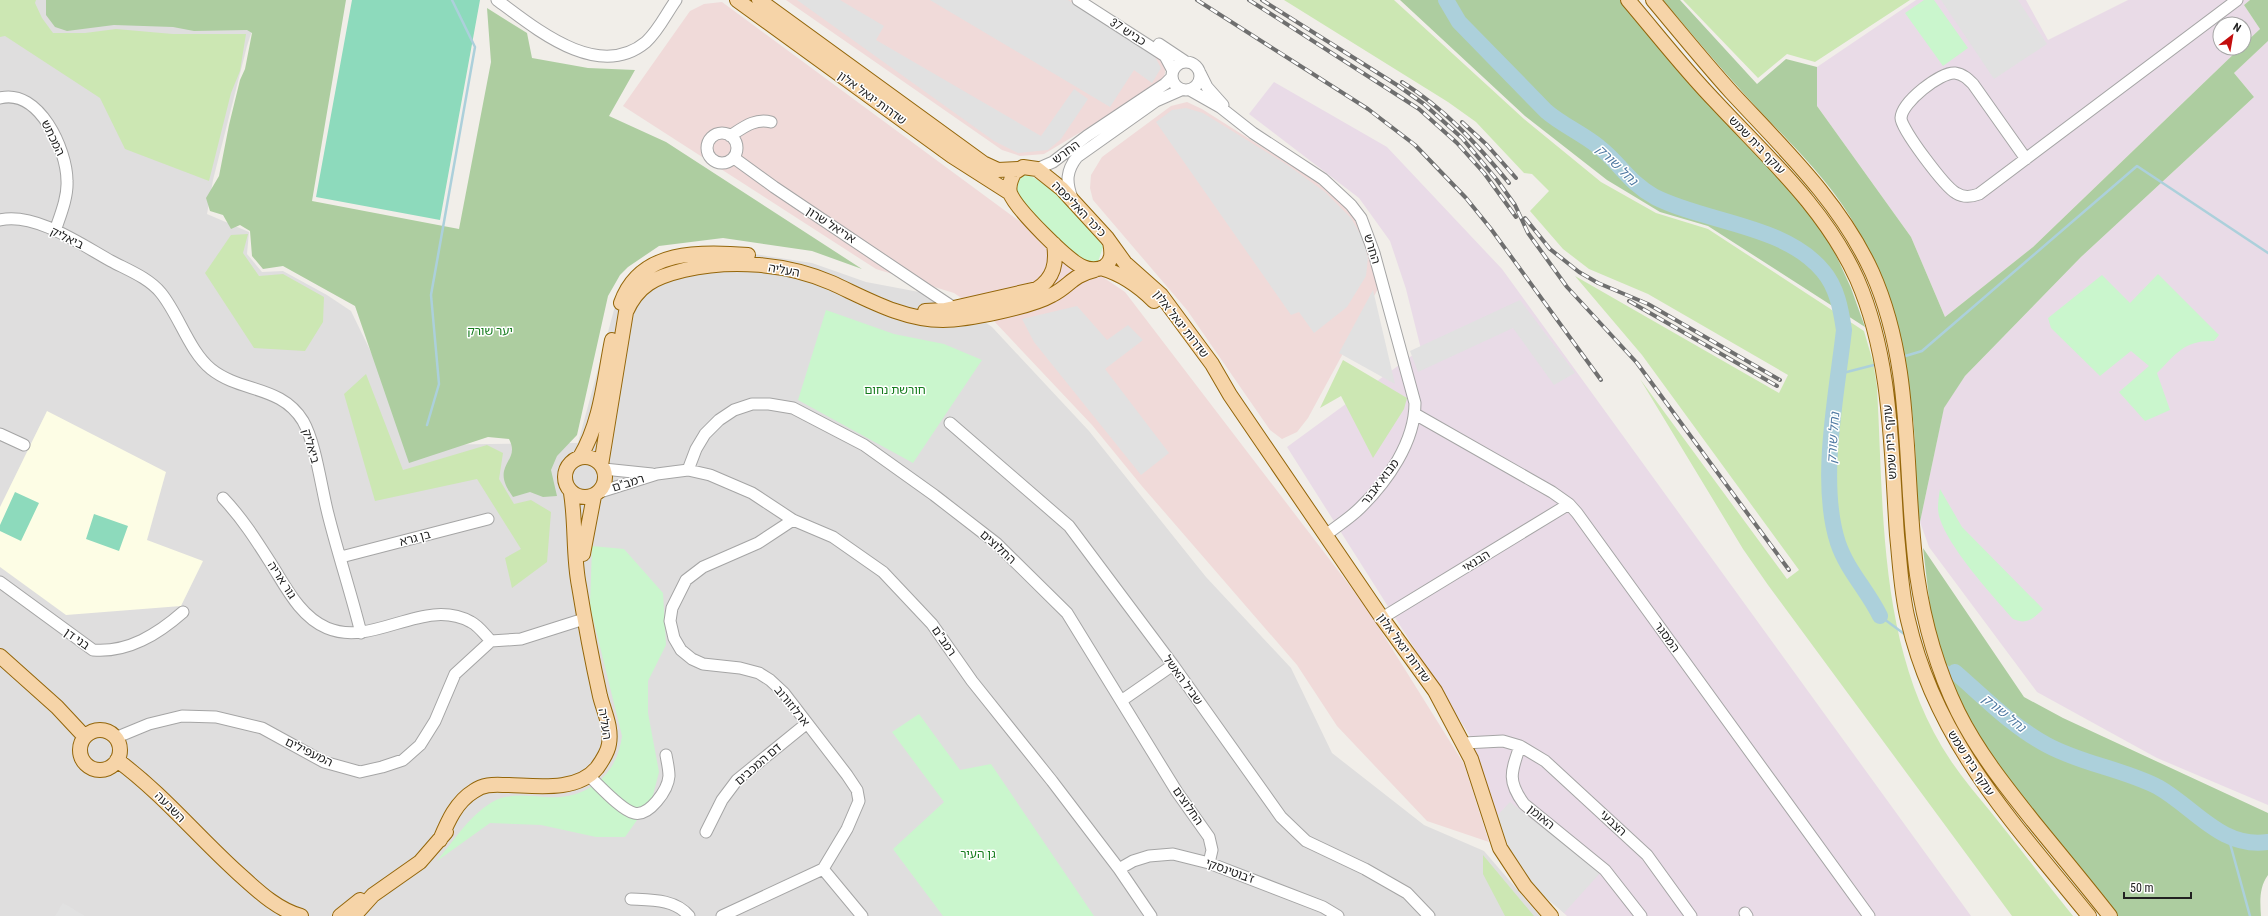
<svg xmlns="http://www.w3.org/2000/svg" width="2268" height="916" font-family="'Roboto Condensed','Noto Sans Hebrew',sans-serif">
  <rect width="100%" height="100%" fill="#f1eee9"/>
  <path fill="#dfdede" d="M0,0H262L247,46L213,180L207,214L249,232L247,254L262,272L283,271L327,295L351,311L416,445L578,443L621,284L636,272L722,249L812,263L866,282L951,298L992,327L1089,431L1206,577L1291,668L1332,753L1424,825L1484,851L1540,916H0Z"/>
  <path fill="#f0dad9" d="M786,0H1070L1162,56L1166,66L1164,78L1156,87L1044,154L1020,156L1002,150Z
    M722,2L1015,218L1125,292L1366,607L1464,764L1489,842L1427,821L1337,726L1297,665L1141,485L1092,425L993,320L954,293L876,269L623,106L690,11L704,4Z
    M1187,102L1202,109L1313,179L1340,201L1360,226L1370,253L1379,287L1308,418L1297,432L1282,439L1270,430L1187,310L1093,200L1090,188L1091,175L1102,157L1171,106Z"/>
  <path fill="#e9dbe7" d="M1916,0H2026L2048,40L2128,0H2250L2244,5L2260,29L2244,44V24H2220V48H2240L2033,247L1945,317L1911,237L1817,106V67Z
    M2268,41V805L2157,758L2037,692L1929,547L1920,522L1944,407L1965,376L2081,257L2254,97L2234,73Z
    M1274,82L1387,147L1502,269L1971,916H1567L1534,885L1493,807L1470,736L1287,447L1421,349L1406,289L1390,241L1359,198L1249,114Z"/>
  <path fill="#fdfde5" d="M47,411L166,472L147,540L203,561L181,606L66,615L0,567V507Z"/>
  <path fill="#cce7b3" d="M0,0H36L35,3L42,18L53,33H85L116,29L173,34H246L240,71L231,93L209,181L125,149L100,98L5,36L0,37Z
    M1284,0H1394L1524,119L1601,182L1656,213L1708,229L1864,331L1873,362L1877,387C1884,513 1878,652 1951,761C1963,779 1977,795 1990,811C2018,846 2045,881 2073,916H2012L1768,585L1743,549L1640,379L1787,579L1799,570L1642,355L1575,276L1779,393L1788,375L1648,294L1589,269L1563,249L1530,211L1549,191L1532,174L1524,173L1476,122L1448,102Z
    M1683,0H1910L1815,62L1787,54L1758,78Z
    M248,234L243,253L259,276L283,274L324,297L323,322L305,351L254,348L205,273L231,235Z
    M1343,360L1407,398L1404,409L1373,458L1341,396L1320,408Z
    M366,374L403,470L487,445L503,453L499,479L514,504L531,500L551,512L547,562L512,588L505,558L521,549L477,479L375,501L344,394Z
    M1483,855L1534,916H1505L1483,874Z"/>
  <path fill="#adcda0" d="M46,0H346L312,201L459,229L491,62L487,8L527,33L532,58L588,68L635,70L609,116L666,142L862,269L812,251L723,238L659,246L628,267L620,275L608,296L577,435L557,456L551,470L557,496L543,497L530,492L513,497C508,490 502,481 504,471C507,459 517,454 509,439L488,437L409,463L355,306L283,266L263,269L252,256L250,231L240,225L231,229L223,215L210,211L206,198L219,176L229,125L240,80L245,69L252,33L247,30L194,31L173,27L114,25L67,31L55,27L46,15Z
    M1400,0H1621L1702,95L1796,192L1830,242L1851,288L1865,327L1708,226L1660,212L1607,180L1525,116Z
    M1663,0H1680L1757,84L1786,59L1817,67V106L1911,237L1945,317L2033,247L2240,48H2244V44L2260,29L2244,5L2250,0H2268V41L2234,73L2254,97L2081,257L1965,376L1944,408L1920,522L1917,516C1915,482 1917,445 1912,411C1904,353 1889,293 1863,240C1836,184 1787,141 1746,96C1717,64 1690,32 1663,0Z
    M1923,548L2024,697L2063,718L2268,813V875C2259,887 2260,902 2261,916H2110L1975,734L1948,676L1932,623Z"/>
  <path fill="#caf6cd" d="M1924,0H1934L1968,48L1943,66L1905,13Z
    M1026,174C1050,183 1091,225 1103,247L1098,262L1092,264L1084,261C1075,254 984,180 1026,174Z
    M2158,274L2219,335L2214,341C2184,340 2176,354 2157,373L2170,410L2145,421L2119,392L2149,366L2131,351L2100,376L2051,328L2048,318L2102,275L2130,303Z
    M826,310L894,334L944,344L982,360L913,463L798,400Z
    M1940,489L1962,527L2043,609C2033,619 2027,625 2013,619C1993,596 1938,537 1938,508C1938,502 1939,495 1940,489Z
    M592,546L624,549L663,593L666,645L648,681V713L659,772L652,799L625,837H596L541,825L490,823L437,861C455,839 471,813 496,800C515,791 540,799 560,797C594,794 618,770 622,736L590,606Z
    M919,714L960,770L991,764L1094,916H943L893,849L944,802L892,732Z"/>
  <path fill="#8ddabc" d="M352,0H480L440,220L316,197Z
    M15,492L39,503L21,541L0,531V525Z
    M94,514L128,526L119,551L86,539Z"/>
  <path fill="#e1e1e1" d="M797,0H840L884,26L876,40L1041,136L1074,89L1088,99L1061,139L1048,150L1018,153L994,141Z
    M930,0H1068L1154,55L1161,68L1152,83L1134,70L1110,107Z
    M1941,0H2018L2047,44L1994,79Z
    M1186,108L1203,113L1289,166L1325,192L1351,218L1363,239L1368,258L1366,276L1347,307L1314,333L1299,312L1291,315L1156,122L1172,110Z
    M1373,290L1395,384L1339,353Z
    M1520,300L1575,373L1554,385L1513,328L1418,372L1410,351Z
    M1077,306L1107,340L1128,325L1143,340L1105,369L1169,453L1141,475L1034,342L1022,319Z
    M1510,802L1601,872L1564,913L1529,884L1498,840L1493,820Z
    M63,903L85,916H55Z"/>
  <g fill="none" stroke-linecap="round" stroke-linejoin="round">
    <path stroke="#acd0db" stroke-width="2.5" d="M1902,357L1922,351L2137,166L2268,253
      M1839,374L1874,365
      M427,425L439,384L431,295L475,47L452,0
      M1880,616L1907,636
      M1944,664L1955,672
      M2228,836L2250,916"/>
    <path stroke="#acd0db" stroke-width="16" d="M1446,0L1459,22L1546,111C1562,125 1582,133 1599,147C1620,163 1629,183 1655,197C1707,223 1785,225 1823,271C1837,287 1841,310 1844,330C1837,393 1818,482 1838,543C1847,570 1868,591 1880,616
      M1955,672C1985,698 2013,727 2047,745C2082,764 2123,769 2158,787C2194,807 2221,849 2268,842"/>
    <g stroke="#a5a5a5" stroke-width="13">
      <path id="minor" d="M497,0C535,28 598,82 646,42C659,30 666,14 676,0
        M1078,0L1165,56L1173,71
        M1159,44L1186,62
        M1172 76a14 14 0 1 1 28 0a14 14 0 1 1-28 0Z
        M1200,73L1207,87L1223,105
        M1190,90L1220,107L1253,133L1323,179L1351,205L1361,218L1374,253L1415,403C1415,442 1387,482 1360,508C1350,518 1337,526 1326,535
        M0,98C39,88 67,150 67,181C68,197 60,216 55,231
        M707 148a15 15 0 1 1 30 0a15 15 0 1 1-30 0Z
        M730,136C744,127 755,118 771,122
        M734,158L774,187L954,308
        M2026,159L1973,84C1968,79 1963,74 1955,73C1940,72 1902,102 1901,118C1901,129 1945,187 1956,193C1964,198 1971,197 1979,194L2237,0
        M1037,169L1053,162L1087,136L1165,84L1172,77
        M1072,198C1066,182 1066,171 1077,157L1156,101L1181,90
        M0,220C35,212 82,245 111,261C128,270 149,278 161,293C179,315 189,351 211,369C241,393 281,385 303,421C316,444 321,487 328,514C338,554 351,593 361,633
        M1415,414L1552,492L1569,504L1577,513L1869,916
        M950,423L1069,526L1173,665L1281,817L1306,841L1365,869L1407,893L1429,916
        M0,434L24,445
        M604,469L652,474
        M688,470L696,449L705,434L719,420L734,410L752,404H769L793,408L864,445L934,495L996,543L1067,613L1177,792L1209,837L1212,850L1209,863
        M600,492L657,474L688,470L710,475L752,493L793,520L833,537L883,572L932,624L972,681L1052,781L1119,869L1151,916
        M223,498C242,518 256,540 270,562C285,585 299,616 327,628C374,648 424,596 471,622C479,626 485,635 491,641
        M341,557L488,519
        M0,582L93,650C128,653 158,634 183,612
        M1382,618L1569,504
        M1121,701L1173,665
        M115,738L149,724L182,716L216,717L262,728L324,762L360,772L382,767L403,760L420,745L435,721L455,674L491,641L521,639L584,619
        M1464,743L1503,741L1520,746C1511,772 1507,781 1524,804L1605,870L1641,916
        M1520,746L1545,761L1647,855L1691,916
        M589,776C599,785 621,810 634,813C649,817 668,790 669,776C669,769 667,761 666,755
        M706,832L722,800L737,780L806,724
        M823,869L862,916
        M1119,869L1133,861L1149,856L1173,854L1209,863L1323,907L1338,916
        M631,899C651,900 675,899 689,916
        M1745,913L1747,916
        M722,916L823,869L847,829L859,801L857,790L847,775L784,693L770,680L759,673L740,668L703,664L692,659L681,650L674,638L670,621L672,608L686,580L703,567L758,543L793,520"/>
    </g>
    <g stroke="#94660a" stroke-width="16">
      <path id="major" d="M737,0L952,156L1010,193
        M759,0L983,163L998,170L1018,169
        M1628,0C1657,34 1684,69 1715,101C1767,157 1825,208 1857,279C1892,359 1891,450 1897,535C1900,563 1901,592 1908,620C1936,742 2013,822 2089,916
        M1653,0C1679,31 1705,63 1732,93C1784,149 1840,202 1872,272C1915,368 1903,474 1917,575C1924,623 1937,669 1958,712C1978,752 2006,787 2033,821C2059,853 2085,884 2110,916
        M1110,242C1112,252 1113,261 1104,267C1098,270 1089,270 1083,267C1068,261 1016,209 1010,193C1008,186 1011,179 1014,173L1023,167L1037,169L1062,189L1107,238L1125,263L1161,295L1212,364L1230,395L1382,618L1435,691L1471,759L1500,848L1525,886L1551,916
        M1101,268C1122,274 1139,286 1154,301
        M621,303C640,249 701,251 748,255
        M925,311L945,310L1037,289C1054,278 1057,263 1054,244
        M565 477a20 20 0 1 1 40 0a20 20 0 1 1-40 0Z
        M580,457C601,422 604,380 612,340
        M601,465L626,312C638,285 655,277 684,270C731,259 787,263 832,283C867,299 903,320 943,320C967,320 1031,307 1052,295C1071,285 1071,276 1095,270
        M583,554L594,496
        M0,656L57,707L85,737
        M80 750a20 20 0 1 1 40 0a20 20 0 1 1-40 0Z
        M117,760C162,793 197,836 238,873C257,890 276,909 301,916
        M440,840C448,821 456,802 474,791C485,783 496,785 509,785C537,786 577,792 597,768C602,761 608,752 609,744C612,727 604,712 600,696C592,660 585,623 579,586C573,556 576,524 571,493
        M340,916L360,900
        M354,916L373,895L420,862L446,832"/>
    </g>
    <use href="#minor" stroke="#fff" stroke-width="11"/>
    <use href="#major" stroke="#f6d4a8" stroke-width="14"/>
    <g stroke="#6f6f6f" stroke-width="4">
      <path id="rail" d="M1197,0L1368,109L1415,145L1466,198L1491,229L1601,380
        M1249,0L1419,109L1457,143L1484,173L1516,217
        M1262,0L1397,85L1424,104L1462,138L1497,180L1515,205L1528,233L1567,287L1637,363L1789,570
        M1402,82C1445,109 1477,144 1509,183
        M1462,122L1487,145L1516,178
        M1525,218L1550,249L1579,272L1598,283L1648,304L1780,380
        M1629,301L1777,386"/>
    </g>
    <use href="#rail" stroke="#fff" stroke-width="2.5" stroke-dasharray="8" stroke-linecap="butt"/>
  </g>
  <g text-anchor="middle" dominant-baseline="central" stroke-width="3" stroke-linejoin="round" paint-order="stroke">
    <g font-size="12" fill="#212121" stroke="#fff">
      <text transform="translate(1128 32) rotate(33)">כביש 37</text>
      <text transform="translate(872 98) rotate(36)">שדרות יגאל אלון</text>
      <text transform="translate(53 138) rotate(64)">המכתש</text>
      <text transform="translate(1757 145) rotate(46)">עוקף בית שמש</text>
      <text transform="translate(1066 152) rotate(-36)">החרש</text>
      <text transform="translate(1079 209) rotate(46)">כיכר האליפסה</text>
      <text transform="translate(831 225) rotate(33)">אריאל שרון</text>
      <text transform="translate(67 238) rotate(26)">ביאליק</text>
      <text transform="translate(1372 249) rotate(73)">החרש</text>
      <text transform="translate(784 270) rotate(10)">העליה</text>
      <text transform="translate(1181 324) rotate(52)">שדרות יגאל אלון</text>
      <text transform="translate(1890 442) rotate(-94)">עוקף בית שמש</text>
      <text transform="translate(311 446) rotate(74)">ביאליק</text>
      <text transform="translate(1380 482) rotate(-53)">מבוא אבנר</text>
      <text transform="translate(628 483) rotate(-17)">רמב"ם</text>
      <text transform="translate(415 538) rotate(-15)">בן גרא</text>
      <text transform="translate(998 547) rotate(42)">החלוצים</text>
      <text transform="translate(1476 561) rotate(-32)">הבנאי</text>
      <text transform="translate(282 580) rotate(57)">גור אריה</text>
      <text transform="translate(1667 637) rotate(54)">המסגר</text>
      <text transform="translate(77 639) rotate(35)">בני דן</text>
      <text transform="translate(944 641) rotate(55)">רמב"ם</text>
      <text transform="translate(1404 648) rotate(54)">שדרות יגאל אלון</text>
      <text transform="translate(1183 680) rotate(54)">שביל האשל</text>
      <text transform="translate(792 706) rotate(51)">ארלוזורוב</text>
      <text transform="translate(605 724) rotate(81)">העליה</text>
      <text transform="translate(309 752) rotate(26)">המעפילים</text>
      <text transform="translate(1971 763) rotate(57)">עוקף בית שמש</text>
      <text transform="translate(758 764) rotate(-41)">דם המכבים</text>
      <text transform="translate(1188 806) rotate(55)">החלוצים</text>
      <text transform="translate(170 807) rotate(45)">השבעה</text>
      <text transform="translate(1541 817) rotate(39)">האומן</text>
      <text transform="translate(1613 823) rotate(43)">הצבעי</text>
      <text transform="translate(1230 871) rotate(20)">ז'בוטינסקי</text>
    </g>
    <g font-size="12" fill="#147b1c" stroke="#fff">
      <text x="490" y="331">יער שורק</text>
      <text x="895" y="390">חורשת נחום</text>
      <text x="978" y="854">גן העיר</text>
    </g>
    <g font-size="13" font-style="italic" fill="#507aa3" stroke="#fff">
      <text transform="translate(1617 165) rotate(44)">נחל שורק</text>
      <text transform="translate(1833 438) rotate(-86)">נחל שורק</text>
      <text transform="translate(2004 713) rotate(39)">נחל שורק</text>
    </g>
  </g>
  <g transform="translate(2232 36) rotate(31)"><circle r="19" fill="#ffffff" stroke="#a6a6a6"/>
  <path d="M0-3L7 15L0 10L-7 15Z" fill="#c40e0e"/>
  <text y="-6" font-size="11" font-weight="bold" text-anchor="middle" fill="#212121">N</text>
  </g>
  <path d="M2124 892v6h67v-6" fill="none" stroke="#212121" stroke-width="2"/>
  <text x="2130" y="892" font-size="12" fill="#212121" stroke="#ffffff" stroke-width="3" paint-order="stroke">50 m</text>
</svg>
